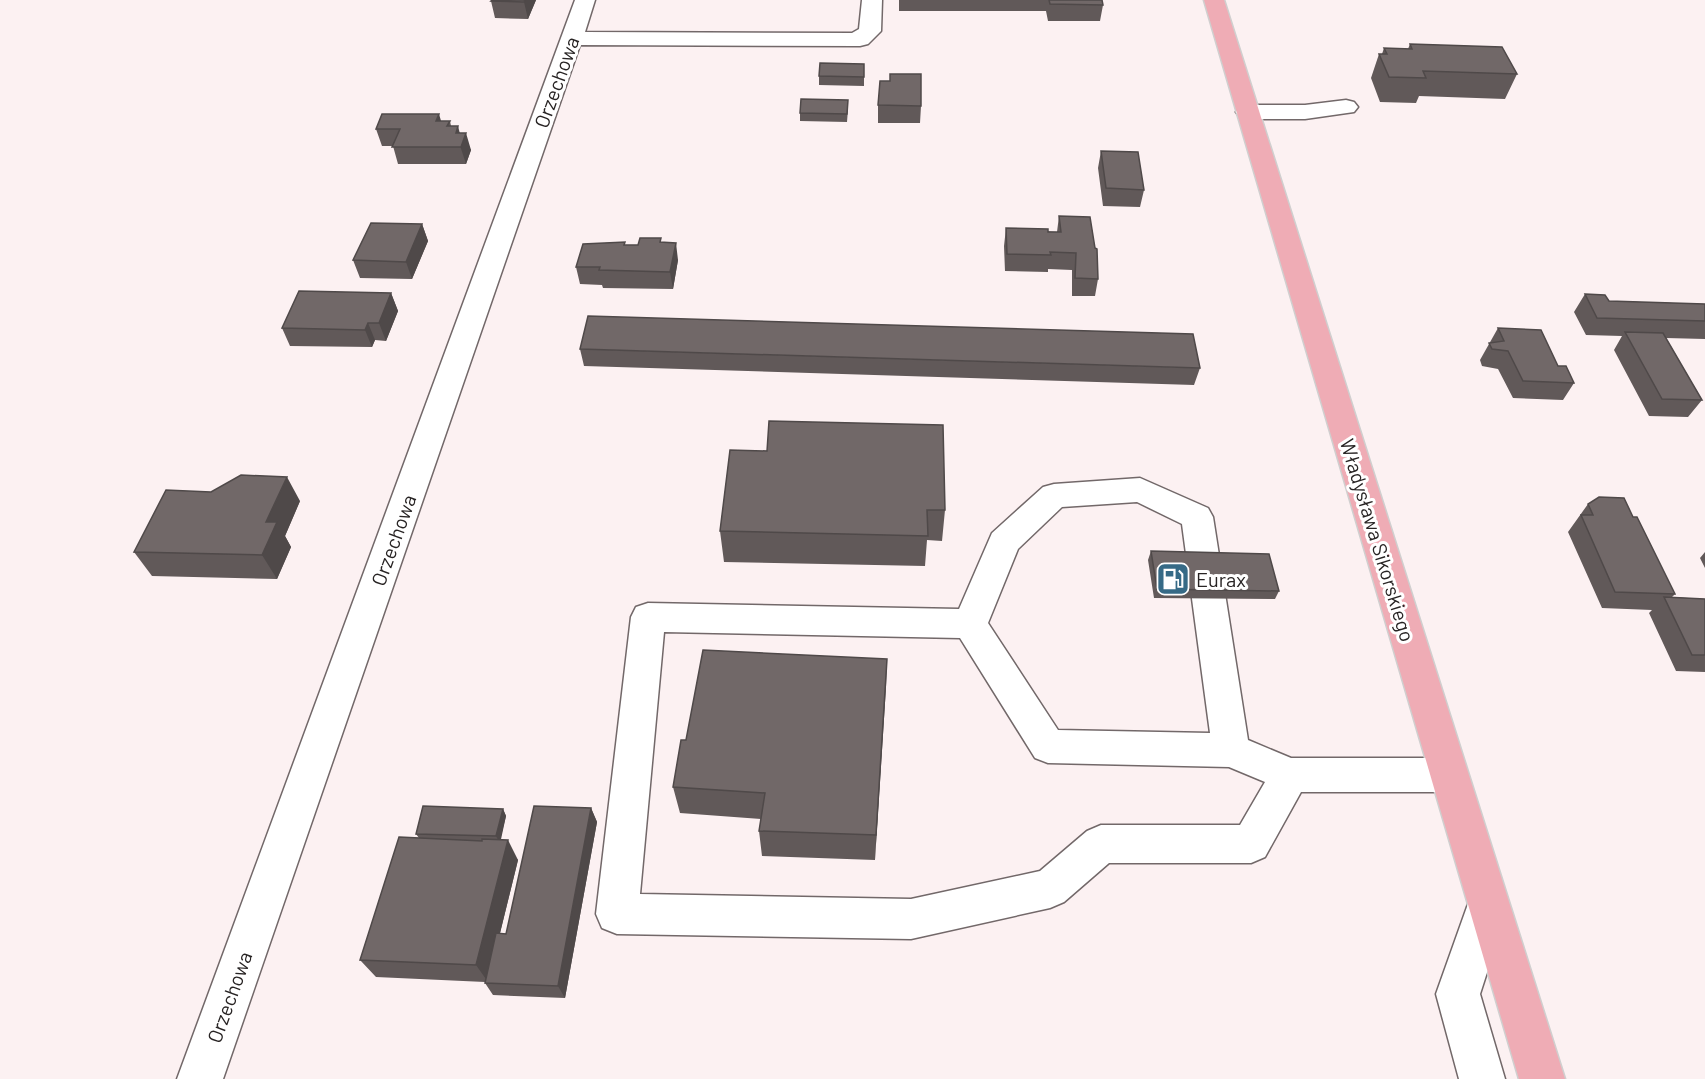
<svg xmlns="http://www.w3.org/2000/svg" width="1705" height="1079" font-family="Barlow,sans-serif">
  <rect width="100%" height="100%" fill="#fcf1f2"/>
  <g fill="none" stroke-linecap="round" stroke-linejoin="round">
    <g stroke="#726869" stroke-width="3">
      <path id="minor" d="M575,0H595L585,32L852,33L859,29L862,0H882L881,31L868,44L860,46L580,45L223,1079H177Z
        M1346,100L1354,102L1358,107L1354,112L1305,119H1248L1240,117L1236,112L1240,107L1248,105H1305Z
        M1140,478L1208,508L1213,517L1248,740L1291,758H1449L1463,763L1468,775L1463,787L1449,792H1301L1265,857L1251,863H1109L1064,902L1050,908L911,939L617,934L602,928L596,914L631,617L636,607L648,603L959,609L992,533L1043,487L1054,484ZM1137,502L1182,524L1210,733L1058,730L988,623L1018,549L1062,507ZM664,632L960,638L1035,758L1048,763L1229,767L1265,782L1240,825H1101L1087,831L1040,871L911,899L640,894Z
        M1488,884L1503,890L1509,904L1480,994L1505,1079H1459L1436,994L1473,890Z"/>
    </g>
    <g stroke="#d0cfcf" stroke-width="3">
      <path id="major" d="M1204,0H1224L1565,1079H1519Z"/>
    </g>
    <use href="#minor" fill="#fff" fill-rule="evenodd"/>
    <use href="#major" fill="#efacb5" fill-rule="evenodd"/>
  </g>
  <path fill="#615959" d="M536,0L528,19L495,18L491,1Z
    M899,0H1102L1103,5L1100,21H1048L1046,11H899Z
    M1410,44L1517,74L1505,99L1419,96L1416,103L1380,102L1371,78L1379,54H1382L1384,48L1408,49Z
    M864,64V86L819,85V76Z
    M878,105L921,106L920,123H878Z
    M848,109L847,122L800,121V113Z
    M441,121H450L451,126L460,133L471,150L466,164H398L393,146H382L376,129Z
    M1101,151L1144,190L1140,207L1103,206L1098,168Z
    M1059,216L1098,279L1095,296H1072V270L1048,269V272L1005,271L1004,246L1006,228L1057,232Z
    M422,224L428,241L412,279L360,278L353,260Z
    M662,243L678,260L673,289L603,288L602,285L580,284L576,267L625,245H638Z
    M391,293L398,311L386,341L375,340L372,347L290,346L282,328Z
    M1585,294L1609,301L1705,304V339L1666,338L1702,400L1688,417L1649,416L1614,350L1622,336L1586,335L1574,312Z
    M1498,328L1558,366L1574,383L1563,400L1513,398L1498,369L1482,366L1480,360Z
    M580,349L1200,368L1194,385L584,366Z
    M730,450L945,510L942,541L927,540L925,566L724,562L720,531Z
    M300,501L285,536L291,547L277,579L152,576L134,552Z
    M1588,504L1633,517L1675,594L1672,597L1705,599V672L1676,671L1649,613L1652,610L1602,608L1568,532Z
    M1151,551L1279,591L1275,599L1154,598L1148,560Z
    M1705,552V568L1700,558Z
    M887,659L875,860L762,856L759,831L761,819L680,813L673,787L686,740Z
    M591,808L597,822L565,998L493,995L485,983V982L376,977L360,960L419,838L416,834L503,809L506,816L500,840L518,860L500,933L506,934Z"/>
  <path fill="#4f4949" d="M525,0H536L528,19L524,2Z
    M439,114L444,131L436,121Z
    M458,126L462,142L466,133L471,150L466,164L456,133Z
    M422,224L428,241L412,279L406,262Z
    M676,243L678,260L673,289L670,272Z
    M391,293L398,311L386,341L379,323Z
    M368,323L375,340L372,347L365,330Z
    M287,477L300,501L285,536L291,547L277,579L262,555L266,522Z
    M887,659L886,687L875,860L876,835Z
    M591,808L597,822L565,998L558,986Z
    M503,809L506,816L500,844L496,836Z
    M508,840L518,860L488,982L476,965Z"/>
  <path fill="#716868" stroke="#4f4949" stroke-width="1.5" d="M492,0H525L524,2L491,1Z
    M1049,0H1102L1103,5L1050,4Z
    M1410,44L1502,47L1517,74L1423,71L1426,78L1389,77L1379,54H1387L1384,48L1412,49Z
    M820,63L864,64V77L819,76Z
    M890,74H921V106L878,105L880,81H890Z
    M801,99L848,100L847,114L800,113Z
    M382,114H439L436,121H450L447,126H458L456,133H466L461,147H392L400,129H376Z
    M1101,151L1138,152L1144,190L1106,188Z
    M1059,216L1090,217L1095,248L1097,249L1098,279L1075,278L1076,253L1050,252L1051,255L1007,254L1006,228L1048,229V232H1061Z
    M371,223L422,224L406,262L353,260Z
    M640,238H661L660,242L676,243L670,272L599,270L600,267H576L583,244L625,242L624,245H638Z
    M299,291L391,293L379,323H368L365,330L282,328Z
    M1585,294L1605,295L1609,301L1705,304V321L1597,318Z
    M588,316L1193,334L1200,368L580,349Z
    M1498,328L1541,330L1558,366H1566L1574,383L1523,381L1508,351L1492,349L1489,343L1504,341Z
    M1625,332L1663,333L1702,400L1662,399Z
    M769,421L943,425L945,510H927L928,536L720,531L730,450L767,451Z
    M241,475L287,477L266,522H277L262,555L134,552L166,490L211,492Z
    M1599,497L1624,498L1633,517H1637L1675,594L1615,592L1581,515H1593L1588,504Z
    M1151,551L1269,554L1279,591L1157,589Z
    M1664,597L1705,599V655H1692Z
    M703,650L887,659L876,835L759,831L765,793L673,787L681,740H686Z
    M423,806L503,809L496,836L416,834Z
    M534,806L591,808L558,986L485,983L496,933L506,934Z
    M399,837L482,841V839L508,840L476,965L360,960Z"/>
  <defs>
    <g id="fuel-square" transform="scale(1.725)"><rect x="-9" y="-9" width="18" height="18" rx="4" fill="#366a86" stroke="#fff"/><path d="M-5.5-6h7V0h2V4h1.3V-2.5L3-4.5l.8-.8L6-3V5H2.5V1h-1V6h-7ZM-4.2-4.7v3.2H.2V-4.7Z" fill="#fff"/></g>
  </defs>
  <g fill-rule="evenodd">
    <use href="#fuel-square" x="1173" y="579"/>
  </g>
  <g text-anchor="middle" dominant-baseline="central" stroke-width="6" stroke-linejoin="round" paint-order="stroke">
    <g font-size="20" fill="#282424" stroke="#fff">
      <text transform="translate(556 82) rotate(-70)">Orzechowa</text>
      <text transform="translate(393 540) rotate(-70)">Orzechowa</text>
      <text transform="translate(1378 540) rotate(73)">Władysława Sikorskiego</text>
      <text transform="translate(229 997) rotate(-70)">Orzechowa</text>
    </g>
    <g font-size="20" fill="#282424" stroke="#fff" text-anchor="start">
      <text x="1196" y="579">Eurax</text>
    </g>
  </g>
</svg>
